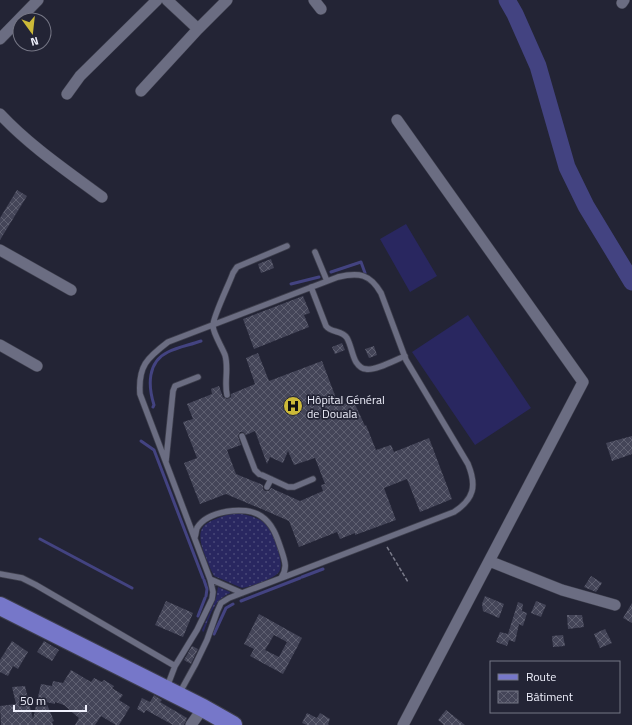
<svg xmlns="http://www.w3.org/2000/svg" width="632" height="725" font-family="'Titillium Web',sans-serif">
  <defs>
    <pattern id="grass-dots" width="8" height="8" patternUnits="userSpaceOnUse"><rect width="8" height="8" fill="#292760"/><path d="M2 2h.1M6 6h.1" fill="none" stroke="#484778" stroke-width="1.8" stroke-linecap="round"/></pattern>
    <pattern id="building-cross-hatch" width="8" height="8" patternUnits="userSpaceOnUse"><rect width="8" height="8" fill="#444558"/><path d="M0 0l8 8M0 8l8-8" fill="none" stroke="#5f6071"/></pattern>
  </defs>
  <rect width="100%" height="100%" fill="#232435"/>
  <path fill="url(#grass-dots)" d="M232,513C241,513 259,517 266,524C274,531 285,563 279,572C274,579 250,587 242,588L214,576C210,569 207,560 204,553C193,523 208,522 232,513Z
    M218,587L230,592V593C213,601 211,614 204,631L203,632L202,630L216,598Z"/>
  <path fill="#292760" d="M406,224L437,276L410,292L380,239Z
    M468,315L531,408L475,445L412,352Z"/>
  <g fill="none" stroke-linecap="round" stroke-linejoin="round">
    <path stroke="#434381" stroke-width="3" d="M331,272L361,262L365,273
      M291,284L319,277
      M153,407L154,405C148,386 147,362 168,352C178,347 190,345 201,341
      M141,441L154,450L203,578
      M40,539L132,588
      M302,577L323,569
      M204,580L207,589L206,596
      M241,601L300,578
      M198,616L205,598
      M214,634L226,608L233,604"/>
    <path stroke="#434381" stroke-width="17" d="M507,0L515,14L538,66L567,167L586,206L632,282"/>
  </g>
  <path fill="url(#building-cross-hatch)" fill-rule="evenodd" d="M17,190L27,196L0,240V218Z
    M271,259L274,268L261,273L258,264Z
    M303,296L310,313L304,315L309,327L254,349L243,319Z
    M342,343L345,350L335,354L332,347Z
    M374,346L377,355L369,358L365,349Z
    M258,353L269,381L322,361L339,406L353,400L365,426L366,425L376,450L391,445L394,452L429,438L452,499L420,512L407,479L384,488L396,520L355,535V533L340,539L337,532L299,547L289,521L264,510L226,494L200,504L184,463L197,458L183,422L193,419L187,404L212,394L211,389L219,386L223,397L227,399L231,397V394L255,384L246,358ZM255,431L267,464L270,457L283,463L288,451L294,465L315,458L325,484L321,485L323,491L300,501L271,488L269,491H265L263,489V485L236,474L227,450L241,445L238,436L240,432H243L246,435Z
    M632,436V454L612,461L606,443Z
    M591,576L602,583L596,592L584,587Z
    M485,596L504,604L499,618L483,611L482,604Z
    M166,601L193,613L183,637L155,625Z
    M536,601L546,605L541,617L531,613Z
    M518,602L523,604L522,611L527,613L523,626L519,624L515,642L509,640L507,646L496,642L500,632L508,634Z
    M632,603V623L623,618Z
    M259,614L302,638L283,674L250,656L254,649L244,644ZM274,635L287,642L279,657L265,650Z
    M567,615H582L584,627L568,629Z
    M605,629L612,643L600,648L594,634Z
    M563,635L565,646L553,647L552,636Z
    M12,641L28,652L18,669L13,666L8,676L0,672V660Z
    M44,641L59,650L52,661L37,652Z
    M192,646L198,649L191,664L184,660Z
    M71,670L91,682L94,678L102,682L104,680L114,686L112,688L123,695L119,700L130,707L119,725H116L101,716L95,725H75L79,718L64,705L55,702V704L46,702L54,721L52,722L53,725H1L0,706L16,704L12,687L25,686L33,719L41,684L52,686L53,681L63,683Z
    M154,695L162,700L160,702L187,718L184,725H173L146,710L144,713L137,709L142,698L150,702Z
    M446,710L465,725H444L438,720Z
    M307,713L317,718L320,713L330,719L328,724L329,725H307L302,723Z"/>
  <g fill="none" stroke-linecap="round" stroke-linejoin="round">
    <g stroke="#3e3f4d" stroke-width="7">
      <path id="lane" d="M315,252L327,281
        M311,287L326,326C331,333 342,330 347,338C351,345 352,355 356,362C358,365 362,369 366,369C375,371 395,360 405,356
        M227,395C224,382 229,368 225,355C222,347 213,333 213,326C212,319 230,282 233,273L237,267L287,246
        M242,436L255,470L259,474
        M166,461L173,391L175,386L198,377
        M262,475L288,487H294L313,479
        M267,487L271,479
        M195,537C196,534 196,531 197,528C207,511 245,505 261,516C273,524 277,537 281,549C285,561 288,568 281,578
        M0,574L22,578L36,585L175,666
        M210,579L242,593
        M167,687L175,666L197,630L212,599L213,592L210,579L140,394C138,366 147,358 168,342L338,277C359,272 370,274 381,293L406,360L468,464C477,486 474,499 454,512L229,598L221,603L217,612L207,640L195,665L179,694"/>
    </g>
    <g stroke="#3e3f4d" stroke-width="12">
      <path id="street" d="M167,0L198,29
        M314,0L321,9
        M622,3L624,0
        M0,39L38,0
        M141,91L198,29L227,0
        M67,94L80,76L157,0
        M0,114C30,146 67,171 102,197
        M397,120L583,382L403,725
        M0,250L71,290
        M0,345L37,366
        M489,561L562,590L615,605
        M191,725L203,708"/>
    </g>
    <g stroke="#3e3f4d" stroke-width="20">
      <path id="primary" d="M0,606L203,708L233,725"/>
    </g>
    <path stroke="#7a7b8a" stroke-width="1.5" stroke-dasharray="4 2" stroke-linecap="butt" d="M387,547L408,582"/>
    <use href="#lane" stroke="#6b6d82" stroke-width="5.5"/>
    <use href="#street" stroke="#6b6d82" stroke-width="11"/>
    <use href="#primary" stroke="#7677c9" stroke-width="18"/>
  </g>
  <defs>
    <g id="hospital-disc" transform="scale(1)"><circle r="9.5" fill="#ccb938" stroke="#232435"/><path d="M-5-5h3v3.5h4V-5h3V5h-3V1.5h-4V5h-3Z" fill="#111"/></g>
  </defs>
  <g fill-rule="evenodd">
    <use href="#hospital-disc" x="293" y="406"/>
  </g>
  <g text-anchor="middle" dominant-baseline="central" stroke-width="3.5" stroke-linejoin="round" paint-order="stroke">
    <g font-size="12" fill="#eff0fc" stroke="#232435" text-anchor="start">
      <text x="307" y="399">Hôpital Général<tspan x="307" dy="14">de Douala</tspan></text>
    </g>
  </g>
  <rect x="490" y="661" width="130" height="52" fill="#232435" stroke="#757685"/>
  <rect x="498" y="674" width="20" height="6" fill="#7677c9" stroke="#757685"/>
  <text x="526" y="681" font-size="12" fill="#eff0fc">Route</text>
  <rect x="498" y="691" width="20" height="12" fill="url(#building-cross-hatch)" stroke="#757685"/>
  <text x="526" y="701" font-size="12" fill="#eff0fc">Bâtiment</text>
  <g transform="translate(32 32) rotate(165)"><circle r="19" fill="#232435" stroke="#757685"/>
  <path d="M0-3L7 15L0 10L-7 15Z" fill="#ccb938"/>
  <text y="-6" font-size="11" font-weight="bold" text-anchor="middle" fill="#eff0fc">N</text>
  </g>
  <path d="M14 705v6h72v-6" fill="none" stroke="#eff0fc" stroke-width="2"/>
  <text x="20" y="705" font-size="12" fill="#eff0fc" stroke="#232435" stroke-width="3" paint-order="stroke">50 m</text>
</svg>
